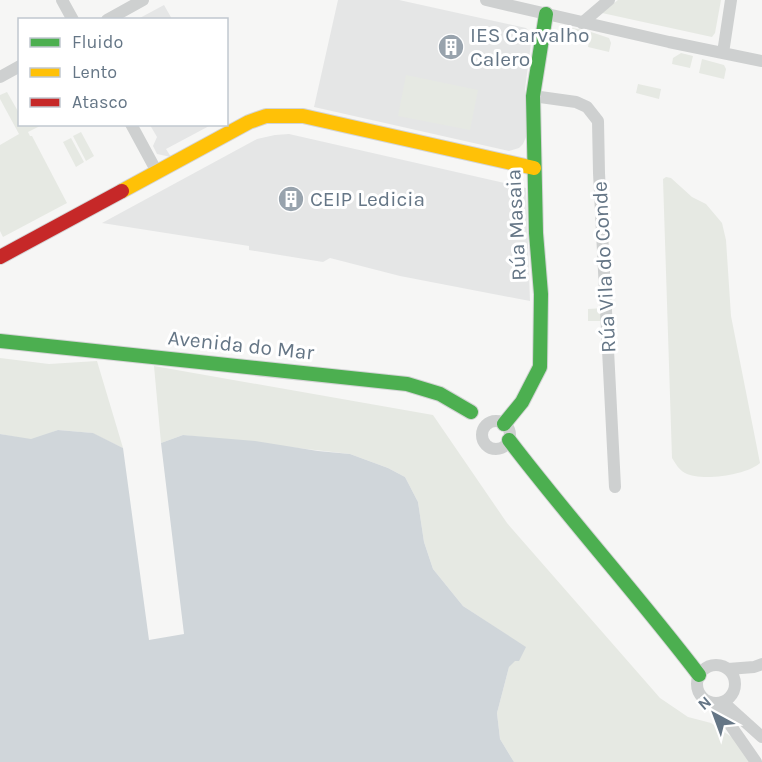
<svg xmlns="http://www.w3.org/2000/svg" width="762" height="762" font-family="Karla,sans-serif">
  <rect width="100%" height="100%" fill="#f6f6f5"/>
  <path fill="#e5e6e6" d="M338,0H399L526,28L530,32L532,36L525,89L526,137L523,144L519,148L509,151L314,107Z
    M164,5L172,19H138Z
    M150,125H211L166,149L171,157L157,154L153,146L157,137Z
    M289,134L526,188L530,301L400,276L330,258L323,262L249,250V246L102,223L257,139L275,135Z"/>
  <path fill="#e6e9e3" d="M618,0H721L715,33L712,37L602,13Z
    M568,27L582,30L579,42L554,36L561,30Z
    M591,32L609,38L611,43L609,52L588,47Z
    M681,53L693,56L690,68L672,64L673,58Z
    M702,59L724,65L726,69L724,79L699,73Z
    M406,75L478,90L470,130L398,116Z
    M638,84L661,89L659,99L636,93Z
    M7,92L19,113L20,124L42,125L28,132L30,136H32L67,203L3,237L0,231V145L19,134L0,99V95Z
    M81,132L94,156L86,161L73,136Z
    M71,138L84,162L76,167L63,142Z
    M666,177L671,178L692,197L706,204L722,223L726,240L731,316L760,463C747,475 701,482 685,473C678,469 676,464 672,458L663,179Z
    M604,308L605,321H588V309Z
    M0,358L49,364L97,361L123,448L92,433L58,430L32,440L0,434Z
    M154,366L433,415L507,523L660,698L688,717L711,723L736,740L758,762H514L500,739L497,713L509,667L525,647L463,606L433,569L424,542L418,502L405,477L388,468L350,454L183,435L161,443Z"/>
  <path fill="#d0d6da" d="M58,430L93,433L123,448L149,640L184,634L161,443L183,435L255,441L318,451L350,454L388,468L405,477L418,502L424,542L433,569L463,606L526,647L519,661H515L509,667L497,713L500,739L514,762H0V434L31,439Z"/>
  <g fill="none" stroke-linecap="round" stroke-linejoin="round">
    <g stroke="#d3d4d5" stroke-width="16">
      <path id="fast" d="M0,341L407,384L440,394L471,412
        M504,424L522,402L540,367L541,294L536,233L533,96L546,14
        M509,440C570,520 638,595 699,675"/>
    </g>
    <g stroke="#d3d4d5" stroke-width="16">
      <path id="slow" d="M122,191L249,122L266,116H303L534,168"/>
    </g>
    <g stroke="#d3d4d5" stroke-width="16">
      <path id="jam" d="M0,257L122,191"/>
    </g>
    <path stroke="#ced0d0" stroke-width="12" d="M62,0L73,20
      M486,0L669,42L762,61
      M107,20L143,0
      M582,23L609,0
      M723,53L731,0
      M0,77L20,66
      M533,96L576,102L587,107L598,121L599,173L615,487
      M131,124L157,172
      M482 435a14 14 0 1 1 28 0a14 14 0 1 1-28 0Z
      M697 684a19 19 0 1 1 38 0a19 19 0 1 1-38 0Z
      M728,669L754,667L762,664
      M723,702L762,737
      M715,703L756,762"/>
    <use href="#fast" stroke="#4caf50" stroke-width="14"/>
    <use href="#slow" stroke="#ffc107" stroke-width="14"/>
    <use href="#jam" stroke="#c62828" stroke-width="14"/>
  </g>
  <defs>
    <g id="building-disc" transform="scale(1.35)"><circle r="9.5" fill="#98a3ad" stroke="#fff"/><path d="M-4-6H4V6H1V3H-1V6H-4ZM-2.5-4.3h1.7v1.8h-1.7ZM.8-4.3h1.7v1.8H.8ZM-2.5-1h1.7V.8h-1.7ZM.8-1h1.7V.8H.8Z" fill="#fff"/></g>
  </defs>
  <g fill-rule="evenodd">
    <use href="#building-disc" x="451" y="47"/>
    <use href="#building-disc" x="291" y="199"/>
  </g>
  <g text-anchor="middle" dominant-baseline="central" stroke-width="6" stroke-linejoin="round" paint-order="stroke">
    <g font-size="21" fill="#657686" stroke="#fff" text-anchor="start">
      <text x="470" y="35">IES Carvalho<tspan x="470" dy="24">Calero</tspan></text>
      <text x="310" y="199">CEIP Ledicia</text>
    </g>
    <g font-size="21" fill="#657686" stroke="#fff">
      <text transform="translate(516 225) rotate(-93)">Rúa Masaia</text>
      <text transform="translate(604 267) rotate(-93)">Rúa Vila do Conde</text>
      <text transform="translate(241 345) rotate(6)">Avenida do Mar</text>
    </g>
  </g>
  <rect x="18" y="18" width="210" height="108" fill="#ffffff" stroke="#c1c8cf" stroke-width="1.5"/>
  <rect x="30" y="38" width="30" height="9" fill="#4caf50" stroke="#c1c8cf" stroke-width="1.5"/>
  <text x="72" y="48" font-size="18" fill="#657686">Fluido</text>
  <rect x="30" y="68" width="30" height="9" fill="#ffc107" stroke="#c1c8cf" stroke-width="1.5"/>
  <text x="72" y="78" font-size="18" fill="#657686">Lento</text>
  <rect x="30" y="98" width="30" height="9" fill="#c62828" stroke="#c1c8cf" stroke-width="1.5"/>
  <text x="72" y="108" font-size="18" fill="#657686">Atasco</text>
  <g transform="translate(714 714) rotate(319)" stroke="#ffffff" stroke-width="4.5" paint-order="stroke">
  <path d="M0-4.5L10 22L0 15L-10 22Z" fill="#657686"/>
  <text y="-9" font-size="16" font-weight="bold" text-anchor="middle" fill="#657686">N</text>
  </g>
</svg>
